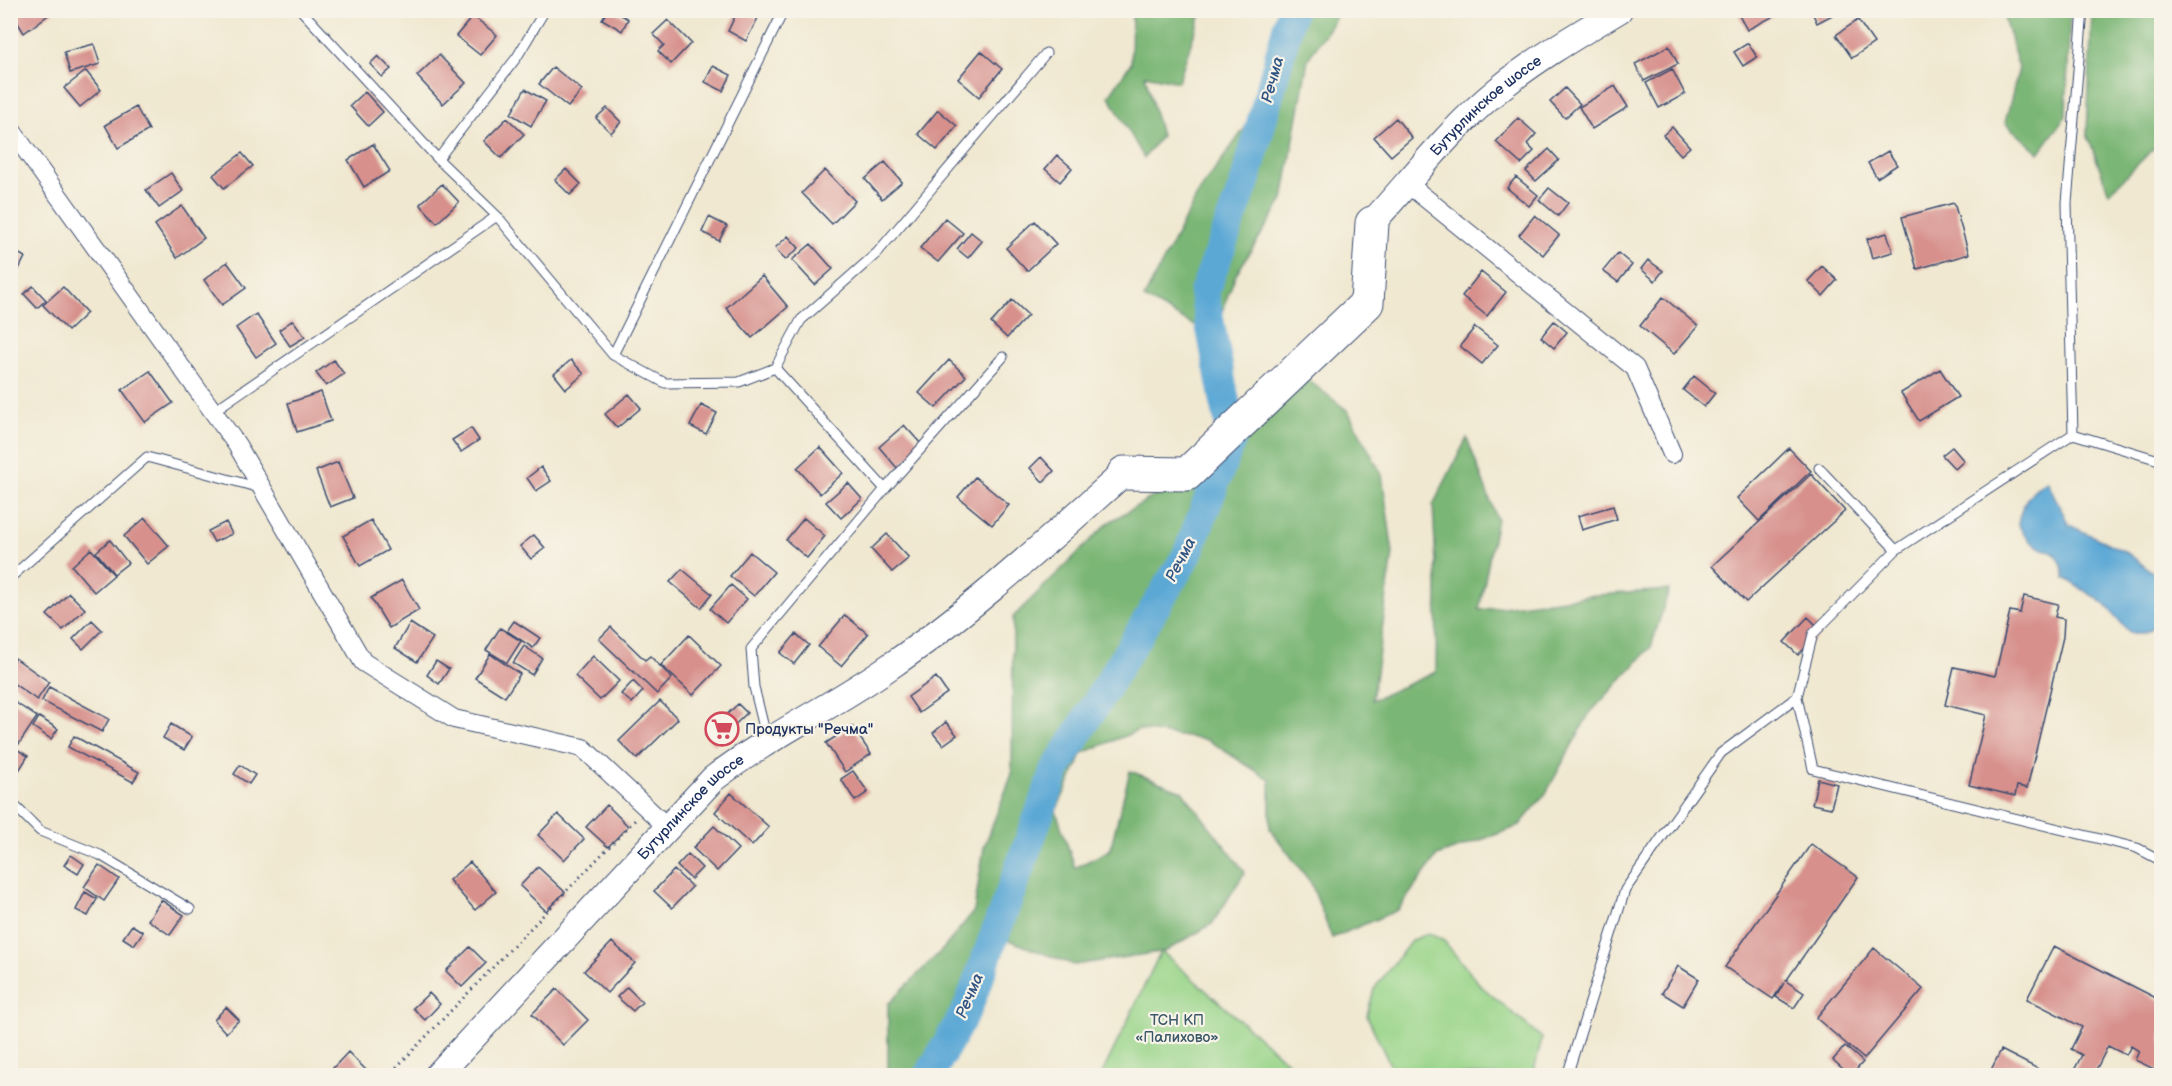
<svg xmlns="http://www.w3.org/2000/svg" width="2172" height="1086" font-family="'Balsamiq Sans',sans-serif">
  <rect width="100%" height="100%" fill="#f7f3e8"/>
  <filter id="ink" filterUnits="userSpaceOnUse"><feTurbulence type="fractalNoise" baseFrequency=".0167" numOctaves="2"/><feDisplacementMap in="SourceGraphic" scale="12" xChannelSelector="R" yChannelSelector="G"/><feConvolveMatrix kernelMatrix="1 2 1 2 8 2 1 2 1" color-interpolation-filters="sRGB"/></filter>
  <filter id="wash" filterUnits="userSpaceOnUse"><feTurbulence type="fractalNoise" baseFrequency=".008" numOctaves="4" result="noise"/><feDisplacementMap in="SourceGraphic" scale="24" xChannelSelector="R" yChannelSelector="G"/><feGaussianBlur stdDeviation="1.35" result="paint"/><feColorMatrix in="noise" values="0 0 0 0 0 0 0 0 0 0 0 0 0 0 0 0 0 1.4 0 .05"/><feComposite in="paint" operator="in"/></filter>
  <g filter="url(#wash)">
    <rect width="100%" height="100%" fill="#f0e8d0"/>
    <path fill="#98d488" stroke="#5a8273" stroke-width="1.5" d="M1428,933L1444,941L1481,986L1542,1038L1535,1067L1536,1075H1419L1391,1067L1367,1016L1374,989L1411,941Z
      M1161,951L1302,1075L1101,1076Z"/>
    <path fill="#7ab674" stroke="#4a7269" stroke-width="1.5" d="M1132,11H1200L1201,14L1178,82L1145,75L1161,136L1144,158L1109,96L1131,63Z
      M1287,11H1340L1308,59L1283,200L1235,276L1213,336L1144,298L1199,192L1269,94L1288,22Z
      M2002,11H2070L2066,116L2039,153L2005,123L2019,68Z
      M2092,11H2161V141L2109,193L2087,134Z
      M1303,376L1348,411L1382,475L1393,553L1372,700L1436,672L1437,585L1433,505L1467,438L1497,519L1479,610L1597,595L1669,590L1651,647L1589,714L1546,793L1519,826L1437,856L1398,910L1332,938L1311,883L1270,829V780L1208,740L1139,730L1083,753L1056,811L1075,868L1110,850L1130,771L1182,791L1245,872L1212,924L1166,951L1074,965L995,935L968,1007L929,1075L888,1076V1004L944,948L974,911L984,847L1012,774L1013,617L1109,522L1189,476Z"/>
    <path fill="#5ca8d5" stroke="#3c6c9a" stroke-width="1.5" d="M2047,481L2069,525L2126,552L2156,575L2160,606L2157,626L2144,633H2130L2104,603L2065,578C2058,543 2049,557 2030,541C2025,536 2022,530 2018,524C2021,505 2029,490 2047,481Z"/>
    <g fill="none" stroke-linecap="round" stroke-linejoin="round">
      <path stroke="#5ca8d5" stroke-width="30" d="M929,1076L968,1007L1056,769L1187,555L1232,438L1204,293L1246,179L1292,10"/>
    </g>
    <g id="blocks">
      <path fill="#d7908c" d="M10,10H55L24,33Z
        M608,10H613L628,19L622,31L602,19Z
        M738,10L758,18L746,41L728,31Z
        M1736,10H1776L1778,14L1747,30Z
        M1811,10H1842L1817,23Z
        M473,16L497,35L480,55L456,36Z
        M668,20L691,43L671,64L658,51L664,45L653,34Z
        M1858,20L1874,43L1852,58L1836,35Z
        M1748,43L1757,57L1743,66L1734,52Z
        M94,44L100,64L70,73L64,52Z
        M1669,46L1678,64L1644,81L1635,64Z
        M981,51L1002,69L979,97L958,79Z
        M439,55L466,83L443,104L417,76Z
        M378,56L391,69L382,77L370,64Z
        M713,66L731,75L723,91L705,82Z
        M553,67L582,90L568,107L539,84Z
        M1672,69L1685,94L1659,108L1646,83Z
        M86,71L101,90L80,107L64,88Z
        M1615,86L1628,107L1592,129L1579,107Z
        M1565,88L1580,104L1565,118L1550,102Z
        M525,89L546,101L531,126L511,114Z
        M365,92L383,112L368,126L350,106Z
        M136,107L149,130L118,148L105,125Z
        M607,108L621,122L611,133L596,118Z
        M938,110L957,126L937,150L918,134Z
        M507,118L524,134L501,158L484,141Z
        M1396,118L1412,138L1391,156L1374,137Z
        M1518,118L1536,134L1527,144L1534,151L1521,164L1496,142Z
        M1672,127L1690,147L1681,155L1663,135Z
        M373,144L390,171L364,187L348,160Z
        M1549,149L1559,160L1536,181L1526,171Z
        M1888,151L1897,165L1877,178L1868,163Z
        M242,153L253,166L224,188L213,175Z
        M1057,155L1072,168L1060,182L1045,169Z
        M885,162L902,182L882,199L865,179Z
        M566,169L581,184L570,195L555,180Z
        M825,170L855,201L832,224L802,193Z
        M171,173L183,191L159,208L146,190Z
        M1516,177L1538,195L1529,206L1507,188Z
        M442,184L459,202L437,223L420,204Z
        M1549,188L1568,203L1558,216L1539,200Z
        M1954,203L1969,254L1917,269L1902,217Z
        M182,206L204,238L177,258L155,225Z
        M1535,215L1559,235L1543,255L1519,235Z
        M709,217L727,226L719,241L702,232Z
        M945,218L963,233L938,262L920,248Z
        M1035,221L1056,244L1027,271L1006,248Z
        M971,232L982,241L968,258L957,249Z
        M1887,233L1893,252L1872,258L1867,239Z
        M788,236L799,248L785,260L775,248Z
        M811,244L833,269L815,285L792,260Z
        M14,251L25,257L16,275L10,272V258Z
        M1618,253L1632,265L1618,282L1603,271Z
        M1648,260L1663,271L1655,281L1641,269Z
        M227,262L246,288L222,305L204,280Z
        M1822,266L1837,280L1823,296L1808,281Z
        M1481,272L1506,292L1487,316L1462,296Z
        M762,276L788,307L752,338L726,308Z
        M33,286L46,300L37,308L24,294Z
        M63,287L87,313L68,331L43,305Z
        M1663,297L1698,326L1674,354L1640,326Z
        M1012,300L1028,315L1007,338L991,323Z
        M256,314L276,343L256,357L236,328Z
        M293,320L305,337L290,346L279,330Z
        M1554,321L1567,332L1554,348L1541,337Z
        M1475,327L1498,345L1482,364L1460,346Z
        M334,360L344,374L326,386L316,373Z
        M571,360L584,374L566,389L554,374Z
        M949,360L966,376L936,408L919,393Z
        M1940,369L1958,397L1919,421L1901,393Z
        M150,371L173,403L145,422L122,390Z
        M1694,376L1715,393L1704,407L1683,390Z
        M321,392L331,421L297,432L288,403Z
        M629,394L641,408L617,428L605,414Z
        M701,405L717,413L706,434L690,426Z
        M904,425L922,445L897,468L879,447Z
        M471,428L479,440L461,452L452,440Z
        M820,447L843,473L820,494L797,468Z
        M1952,447L1964,461L1955,469L1942,455Z
        M1789,448L1811,471L1759,521L1737,498Z
        M1041,457L1054,471L1043,482L1030,468Z
        M338,462L353,498L330,507L316,471Z
        M541,467L551,481L536,491L527,478Z
        M1811,474L1845,511L1746,602L1712,566Z
        M975,477L1009,505L992,525L958,497Z
        M848,483L862,499L841,518L826,502Z
        M1613,506L1617,519L1582,530L1578,516Z
        M145,518L169,546L147,564L124,536Z
        M804,518L825,536L807,558L786,540Z
        M371,520L388,550L360,566L343,536Z
        M226,522L232,534L214,542L208,531Z
        M887,534L909,558L892,572L871,549Z
        M534,535L545,548L531,559L520,546Z
        M110,540L128,563L114,574L96,552Z
        M91,549L114,575L94,592L72,566Z
        M750,552L774,572L754,596L730,576Z
        M682,569L712,594L701,608L670,582Z
        M402,580L419,610L389,628L371,598Z
        M731,585L747,599L726,623L710,609Z
        M69,593L85,609L63,630L47,615Z
        M2024,596L2058,604L2055,617L2064,619L2063,637L2027,788L2017,786L2015,796L1969,785L1986,715L1945,705L1954,667L1995,676L2010,611L2020,613Z
        M845,615L868,634L841,666L818,647Z
        M1808,617L1822,631L1798,655L1784,642Z
        M92,620L102,630L83,649L73,639Z
        M514,621L540,638L533,648L507,631Z
        M410,623L433,638L417,662L395,648Z
        M611,627L645,660L650,656L672,678L657,694L599,639Z
        M500,628L521,641L507,663L486,650Z
        M796,634L809,645L794,664L780,653Z
        M689,635L721,666L693,695L661,665Z
        M524,646L542,658L532,675L513,663Z
        M490,654L520,674L505,697L475,678Z
        M593,656L619,681L600,700L575,676Z
        M15,658L49,682L37,700L10,681V664Z
        M436,661L449,669L439,684L427,675Z
        M936,677L947,693L919,713L908,697Z
        M633,681L643,691L632,703L621,694Z
        M49,687L109,719L102,732L42,701Z
        M10,699L37,717L19,744L10,738Z
        M660,701L678,719L637,759L619,741Z
        M738,704L747,713L714,745L705,735Z
        M39,717L58,729L51,739L33,727Z
        M946,722L957,735L943,745L933,733Z
        M171,724L192,737L184,750L163,738Z
        M852,726L871,754L845,772L826,743Z
        M74,736L139,772L133,782L68,747Z
        M10,745L28,756L18,772L10,767Z
        M240,765L255,775L249,784L234,774Z
        M853,771L868,792L855,801L841,779Z
        M1818,779L1837,784L1831,808L1812,804Z
        M731,793L769,827L752,846L715,812Z
        M607,805L628,826L608,847L586,827Z
        M558,814L584,839L564,860L538,835Z
        M714,826L738,849L717,871L693,848Z
        M1811,844L1858,877L1786,981L1804,993L1794,1008L1776,997L1784,983L1773,999L1725,967Z
        M688,854L702,868L691,879L677,866Z
        M71,855L84,864L78,874L64,865Z
        M470,862L496,892L475,910L449,880Z
        M99,865L119,879L104,901L84,887Z
        M538,867L565,892L546,911L520,886Z
        M674,870L692,887L672,908L654,891Z
        M85,892L97,899L88,916L76,910Z
        M161,900L184,915L170,935L148,920Z
        M132,925L143,932L134,945L123,938Z
        M612,942L635,963L607,993L584,971Z
        M2054,946L2162,1001V1073L2135,1060L2139,1051L2131,1046L2126,1055L2108,1046L2093,1076H2071L2082,1055L2071,1049L2082,1027L2027,999Z
        M470,947L486,963L462,987L446,971Z
        M1874,948L1923,989L1864,1059L1816,1018Z
        M1678,966L1699,979L1683,1006L1662,993Z
        M627,987L642,1002L633,1011L617,997Z
        M557,989L588,1020L563,1045L532,1014Z
        M429,993L440,1004L425,1020L413,1008Z
        M226,1007L239,1020L226,1033L214,1020Z
        M1845,1046L1863,1062L1851,1076L1833,1060Z
        M2001,1050L2052,1076H1988Z
        M348,1052L372,1076H341L333,1068Z"/>
    </g>
  </g>
  <g filter="url(#ink)">
    <use href="#blocks" fill-opacity="0" stroke="#3b4b6f" stroke-width="1.5"/>
    <g fill="none" stroke-linecap="round" stroke-linejoin="round">
      <g stroke="#3b4b6f" stroke-width="11">
        <path id="lane" d="M301,10L438,159
          M545,10L517,57L438,159L497,216L613,355L665,383L739,382L775,368L885,489L751,649L754,687L767,740
          M613,355L784,10
          M775,368L801,320L877,253L1046,53
          M212,412L497,216
          M2073,434L1896,550L1813,634L1797,697L1813,769L2137,848L2162,861
          M2073,434L2067,203L2083,10
          M2073,434L2162,461
          M1819,468L1896,550
          M885,489L1003,357
          M10,578L147,457L260,488
          M10,801L40,831L100,855L190,909
          M1567,1076L1625,890L1721,753L1797,697"/>
      </g>
      <g stroke="#3b4b6f" stroke-width="20">
        <path id="street" d="M10,128L237,445L363,662L454,719L583,748L667,827
          M1408,184L1635,368L1672,454"/>
      </g>
      <g stroke="#3b4b6f" stroke-width="28">
        <g id="secondary">
          <path id="s1" d="M1372,223C1413,178 1451,128 1499,89C1536,59 1577,35 1619,10"/>
          <path id="s2" d="M437,1076L713,779C769,736 832,707 889,667C973,610 1048,540 1124,473"/>
        </g>
      </g>
      <g stroke="#3b4b6f" stroke-width="35">
        <path id="highway" d="M1124,473L1187,474L1367,303L1372,223"/>
      </g>
      <path stroke="#3b4b6f" stroke-width="3" stroke-dasharray="1.5 4.5" stroke-linecap="butt" d="M388,1076L635,820"/>
      <use href="#lane" stroke="#fff" stroke-width="9"/>
      <use href="#street" stroke="#fff" stroke-width="18"/>
      <use href="#secondary" stroke="#fff" stroke-width="26"/>
      <use href="#highway" stroke="#fff" stroke-width="33"/>
    </g>
  </g>
  <defs>
    <g id="supermarket-ring" transform="scale(1.725)"><circle r="9.5" fill="#f7f3e8" stroke="#d1495b" stroke-width="1.5"/><path d="M-6-5.5h2.5l.6 2H6L4.5 2H-2.5L-4.4-4H-6ZM-1.5 3.2a1.3 1.3 0 1 0 .1 0ZM3 3.2a1.3 1.3 0 1 0 .1 0Z" fill="#d1495b"/></g>
  </defs>
  <g fill-rule="evenodd">
    <use href="#supermarket-ring" x="722" y="729"/>
  </g>
  <g text-anchor="middle" dominant-baseline="central" stroke-width="4.5" stroke-linejoin="round" paint-order="stroke">
    <g font-size="15" fill="#1b2f5e" stroke="#f7f3e8">
      <text stroke="none"><textPath href="#s1" startOffset="164">Бутурлинское шоссе</textPath></text>
      <text stroke="none"><textPath href="#s2" startOffset="370">Бутурлинское шоссе</textPath></text>
    </g>
    <g font-size="15" fill="#1b2f5e" stroke="#f7f3e8" text-anchor="start">
      <text x="745" y="729">Продукты "Речма"</text>
    </g>
    <g font-size="15" fill="#3a5868" stroke="#f7f3e8">
      <text x="1177" y="1020">ТСН КП<tspan x="1177" dy="17">«Палихово»</tspan></text>
    </g>
    <g font-size="16" font-style="italic" fill="#2e5382" stroke="#f7f3e8">
      <text transform="translate(1273 80) rotate(-75)">Речма</text>
      <text transform="translate(1181 560) rotate(-63)">Речма</text>
      <text transform="translate(970 996) rotate(-67)">Речма</text>
    </g>
  </g>
  <rect width="2172" height="1086" fill="none" stroke="#f7f3e8" stroke-width="36"/>
</svg>
